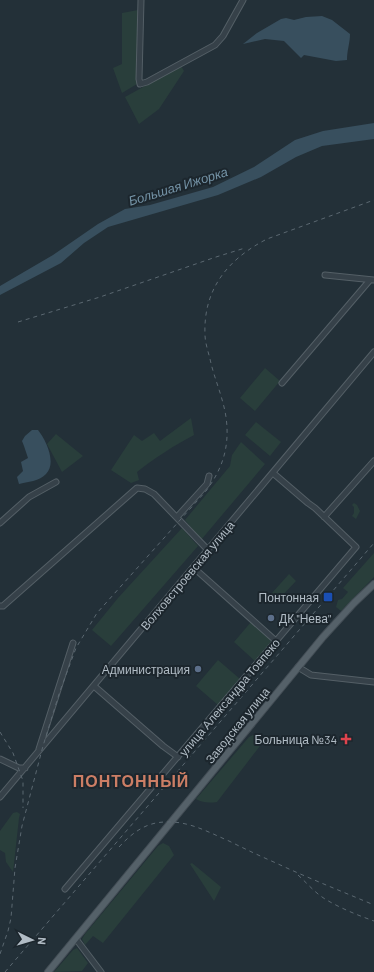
<svg xmlns="http://www.w3.org/2000/svg" width="374" height="972" font-family="Barlow,sans-serif">
  <rect width="100%" height="100%" fill="#233038"/>
  <path fill="#293e3b" d="M138,10L137,84L122,93L113,68L122,64V13Z
    M181,66L184,71L159,109L139,124L125,97Z
    M265,368L280,381L255,411L240,398Z
    M191,418L194,435C173,446 155,458 137,472L139,480L131,483L111,470L134,435L142,441L154,433L160,441Z
    M256,422L281,442L270,456L245,435Z
    M56,434L83,456L62,472L47,444Z
    M241,442L265,464L201,540L185,520L230,466L232,455Z
    M354,503L357,505L360,511L356,519L352,516L354,513V507L352,505Z
    M182,528L198,546L111,646L92,630L118,598Z
    M374,553V577L341,611L336,607L338,600L342,599L348,592L343,588Z
    M289,574L296,581L279,599L272,593Z
    M251,622L273,642L256,662L234,642Z
    M218,660L240,679L218,705L196,686Z
    M255,734H260L266,738L217,802C209,803 203,803 196,799L249,737Z
    M17,812L20,814L19,818L13,872L6,862L5,853L0,850V831L13,813Z
    M163,843L169,846L174,855L103,943L93,936L85,945L82,939L85,934L158,846Z
    M192,863L221,887L214,901L190,864Z
    M77,948L88,963L82,971L54,972L73,950Z"/>
  <path fill="#384f5e" d="M322,16L332,20L350,34C350,43 347,50 347,60L336,61L304,55L301,58L284,41L265,39L243,44L257,33L281,19L286,18L294,20L306,17Z
    M374,123V139L322,146L296,157L261,177L218,195L108,227L84,243L61,263L0,295V286L53,255L98,224L125,209L150,205L213,187L254,167L295,140L323,131Z
    M32,430H38C46,440 57,463 46,474C40,481 27,482 19,484L17,477L23,471L21,462L28,458L24,446L22,441L25,436Z"/>
  <g fill="none" stroke-linecap="round" stroke-linejoin="round">
    <g stroke="#545f66" stroke-width="7">
      <path id="minor" d="M141,0L139,79L140,84L147,82L215,45L223,36L243,0
        M325,275L374,280
        M282,383L370,280
        M177,517L207,484L209,476
        M324,517L374,461
        M0,523L29,497L56,482
        M194,568L276,641
        M0,606H3L137,488L145,489L154,494L208,550
        M298,667L311,675L374,682
        M94,686L163,746L178,757
        M39,749L73,643
        M0,759L19,768H25
        M0,797L374,352
        M65,889L356,547L315,508L308,503L273,473
        M76,939L101,972"/>
    </g>
    <g stroke="#434d55" stroke-width="8">
      <path id="major" d="M48,972L323,637L354,603L374,584"/>
    </g>
    <use href="#minor" stroke="#364149" stroke-width="5"/>
    <use href="#major" stroke="#556169" stroke-width="6"/>
    <path stroke="#5b6871" stroke-width="1" stroke-dasharray="4 4" stroke-linecap="butt" d="M18,322L100,297L216,257L245,248
      M0,732L13,753L23,781V808
      M119,847C132,833 146,822 166,822C189,821 208,832 229,841C245,849 260,856 276,863C308,878 341,891 374,905
      M298,875C307,883 314,892 325,899C340,908 357,915 374,921
      M0,954L8,931L11,918L15,868L22,826L43,746L60,691L76,648L97,613L206,491C223,468 230,446 226,417C223,397 214,378 210,359C208,351 205,342 205,335C203,289 228,259 267,239L374,200
      M5,972L374,543"/>
  </g>
  <rect fill="#1a4fb4" stroke="#1c262d" stroke-width="1.5" x="323" y="592" width="10" height="10" rx="2"/>
  <g fill="#5c6f8a" stroke="#1c262d" stroke-width="1.5">
    <circle cx="271" cy="618" r="4"/>
    <circle cx="198" cy="669" r="4"/>
  </g>
  <path fill="#e0444e" stroke="#1c262d" stroke-width="1.5" d="M344 733h4v4h4v4h-4v4h-4v-4h-4v-4h4z"/>
  <g text-anchor="middle" dominant-baseline="central" stroke-width="4" stroke-linejoin="round" paint-order="stroke">
    <g font-size="12" fill="#b1bcc5" stroke="#1c262d">
      <text transform="translate(187 575) rotate(-50)">Волховстроевская улица</text>
      <text transform="translate(229 697) rotate(-50)">улица Александра Товпеко</text>
      <text transform="translate(237 725) rotate(-51)">Заводская улица</text>
    </g>
    <g font-size="12" fill="#b1bcc5" stroke="#1c262d" text-anchor="end">
      <text x="319" y="597">Понтонная</text>
      <text x="279" y="618" text-anchor="start">ДК "Нева"</text>
      <text x="190" y="669">Администрация</text>
      <text x="337" y="739">Больница №34</text>
    </g>
    <g font-size="13" font-style="italic" fill="#7493a6" stroke="#1c262d">
      <text transform="translate(178 186) rotate(-17)">Большая Ижорка</text>
    </g>
    <g font-size="16" font-weight="bold" letter-spacing="1" fill="#cc7e65" stroke="#1c262d">
      <text x="131" y="780">ПОНТОННЫЙ</text>
    </g>
  </g>
  <g transform="translate(32 940) rotate(95)" stroke="#1c262d" stroke-width="3" paint-order="stroke">
  <path d="M0-3L7 15L0 10L-7 15Z" fill="#b1bcc5"/>
  <text y="-6" font-size="11" font-weight="bold" text-anchor="middle" fill="#b1bcc5">N</text>
  </g>
</svg>
